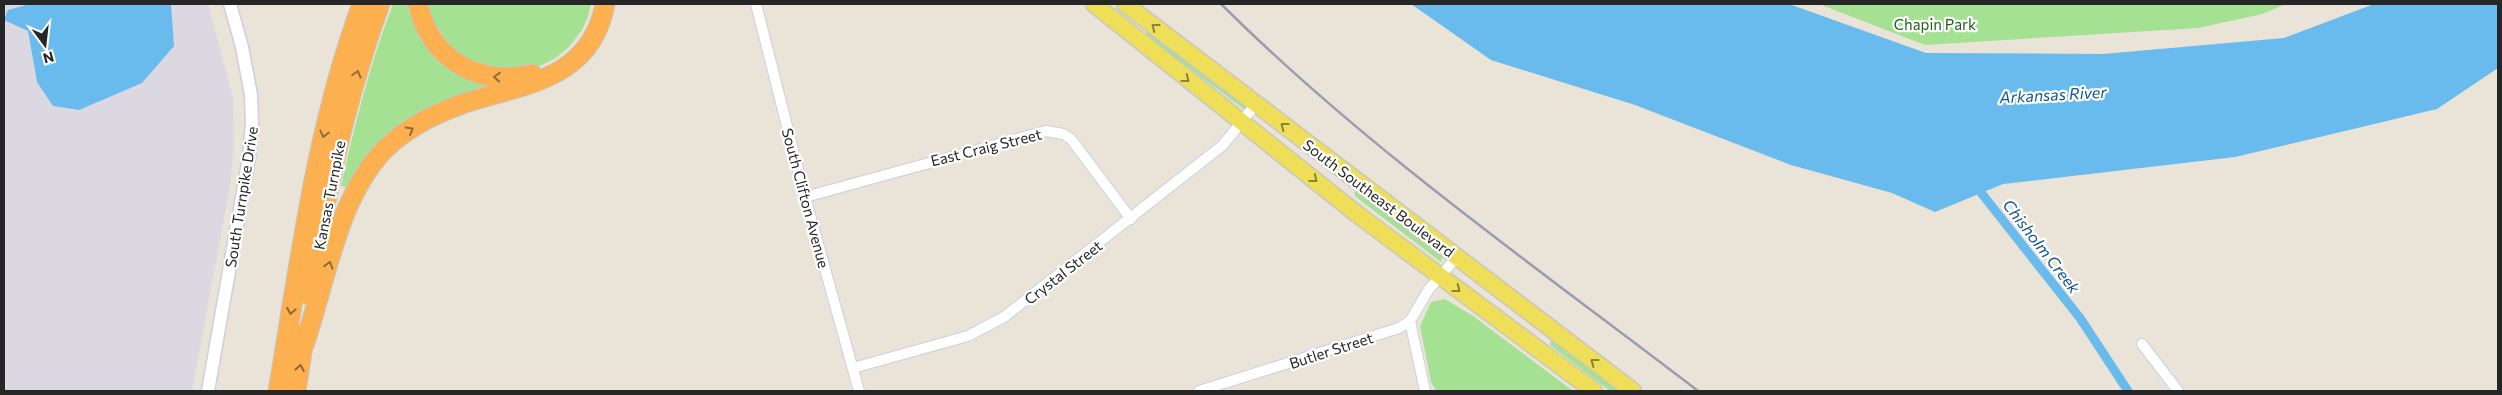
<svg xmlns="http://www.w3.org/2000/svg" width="2502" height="395" font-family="Commissioner,sans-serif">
  <rect width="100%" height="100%" fill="#e9e4d7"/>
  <path fill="#dcd8e1" d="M4,4H208L233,98L234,146L230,186L192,391H4Z"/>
  <path fill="#a4e193" d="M393,4H412L414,16L490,85V91L454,103L350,188L341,186C355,124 370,63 393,4Z
    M424,4H591L588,16L582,30L568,48L554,59L538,67L478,70L446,47Z
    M1819,4H2286L2262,14L2198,28L1925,45Z
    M1148,31L1237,95L1248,108L1245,110L1148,37L1146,33Z
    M1357,191L1442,255L1441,262L1356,197L1354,193Z
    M1445,299L1473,316L1573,391H1436L1431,382L1420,326L1431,302Z
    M1551,340L1622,391H1610L1550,345Z"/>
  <path fill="#69baed" d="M30,4H171L174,46L142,83L79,110L53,106L37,82L28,31L4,20L8,10Z
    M1411,4H1789L1926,53L2103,54L2284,38L2374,4H2498V68L2437,109L2235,157L2003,184L1935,212L1892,193L1791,165L1635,105L1491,60Z"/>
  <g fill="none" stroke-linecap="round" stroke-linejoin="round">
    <path stroke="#69baed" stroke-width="9" d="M1975,185L2080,318L2128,391"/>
    <g stroke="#cdcee0" stroke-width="12">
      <path id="minor" d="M756,4L805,197L859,391
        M805,197L1046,131L1063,134L1071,139L1131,219
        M1410,321L1425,391
        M2142,344L2178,391
        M853,368L968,336L1004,317L1223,145L1256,104
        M1199,391L1399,328L1410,321L1429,289L1457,257"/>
    </g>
    <g stroke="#cdcee0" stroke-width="15">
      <path id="tertiary" d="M208,391L249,157L252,123L251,95L242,47L230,4"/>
    </g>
    <g stroke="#c7c7c7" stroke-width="19">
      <path id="primary" d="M1094,4L1357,214L1594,391
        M1125,4L1633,391"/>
    </g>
    <g stroke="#c7c7c7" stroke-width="21">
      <path id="motorway" d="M418,4C430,59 478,87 532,74
        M310,296C324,197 346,98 380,4
        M304,345C326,282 337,199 384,150C405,129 434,114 462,104C522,84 591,81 605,4
        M278,391C300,261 316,128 362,4
        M296,391L305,333"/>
    </g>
    <use href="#minor" stroke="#fff" stroke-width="10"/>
    <use href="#tertiary" stroke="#fff" stroke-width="12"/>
    <use href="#primary" stroke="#efde57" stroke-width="16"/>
    <use href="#motorway" stroke="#fcb04f" stroke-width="19"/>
    <path stroke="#9b9bb1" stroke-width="2.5" d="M1221,4C1366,148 1536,267 1698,391"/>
  </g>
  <defs><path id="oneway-chevron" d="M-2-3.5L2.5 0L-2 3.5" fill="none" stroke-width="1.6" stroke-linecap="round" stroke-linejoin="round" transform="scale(1.25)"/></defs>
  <g stroke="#8a823e">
    <use href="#oneway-chevron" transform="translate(1155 27) rotate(-142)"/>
    <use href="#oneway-chevron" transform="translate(1186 79) rotate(38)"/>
    <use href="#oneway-chevron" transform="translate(1284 126) rotate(-143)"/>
    <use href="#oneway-chevron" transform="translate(1314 179) rotate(38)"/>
    <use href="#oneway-chevron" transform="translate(1457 289) rotate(37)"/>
    <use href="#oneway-chevron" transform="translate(1594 362) rotate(-143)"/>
  </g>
  <g stroke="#916b3a">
    <use href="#oneway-chevron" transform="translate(357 74) rotate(-74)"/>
    <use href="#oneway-chevron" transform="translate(497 77) rotate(-175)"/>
    <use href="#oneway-chevron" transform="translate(410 130) rotate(-31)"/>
    <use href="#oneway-chevron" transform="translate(324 134) rotate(103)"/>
    <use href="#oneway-chevron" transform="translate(329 265) rotate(-74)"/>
    <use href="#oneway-chevron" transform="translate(291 311) rotate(100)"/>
    <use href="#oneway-chevron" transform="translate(300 368) rotate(-80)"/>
  </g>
  <g text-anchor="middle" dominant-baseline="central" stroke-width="4.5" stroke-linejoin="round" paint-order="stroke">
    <g font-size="15" fill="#1f6119" stroke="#fff">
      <text x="1935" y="24">Chapin Park</text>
    </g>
    <g font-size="15" fill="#262626" stroke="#fff">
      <text transform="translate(986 147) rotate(-14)">East Craig Street</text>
      <text transform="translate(329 195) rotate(-79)">Kansas Turnpike</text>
      <text transform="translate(241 197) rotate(-81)">South Turnpike Drive</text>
      <text transform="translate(806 198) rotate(75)">South Clifton Avenue</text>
      <text transform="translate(1379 198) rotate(37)">South Southeast Boulevard</text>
      <text transform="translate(1063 272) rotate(-38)">Crystal Street</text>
      <text transform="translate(1331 350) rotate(-18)">Butler Street</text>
    </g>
    <g font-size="16" font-style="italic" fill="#0e5593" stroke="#fff">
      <text transform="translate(2053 94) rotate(-3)">Arkansas River</text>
      <text transform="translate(2042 246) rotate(52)">Chisholm Creek</text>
    </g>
  </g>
  <rect width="2502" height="395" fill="none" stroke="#262626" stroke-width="10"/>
  <g transform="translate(45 45) rotate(165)" stroke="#ffffff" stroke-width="4" paint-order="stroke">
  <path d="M0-4L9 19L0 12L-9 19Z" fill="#262626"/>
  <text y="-8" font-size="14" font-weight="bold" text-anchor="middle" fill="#262626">N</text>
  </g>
</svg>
